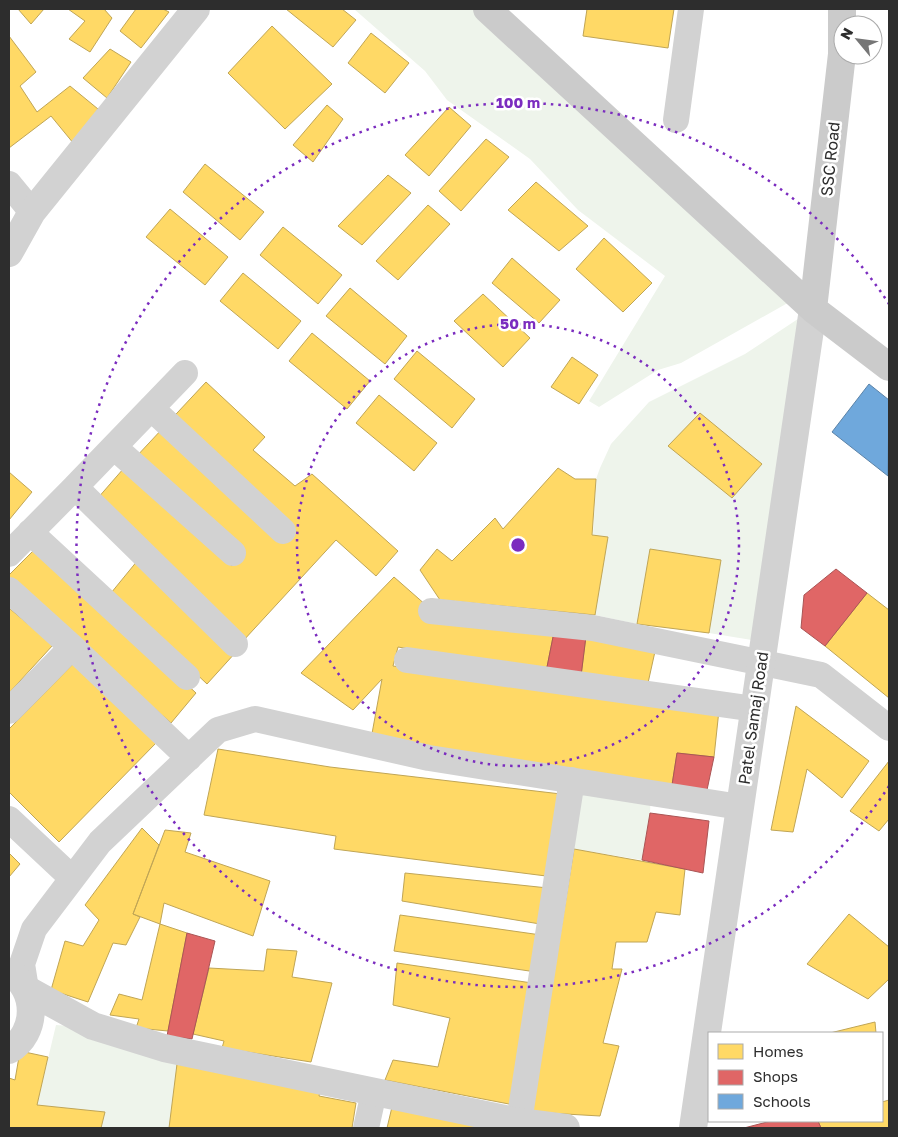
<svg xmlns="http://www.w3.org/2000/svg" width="898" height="1137" font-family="'Golos Text',sans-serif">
  <rect width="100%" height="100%" fill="#fff"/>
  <path fill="#eef4eb" d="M354,9H487L800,296L681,363L658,370L599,407L589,401L665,276L578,210L530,159L447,100L425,71Z
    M813,309L764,642L709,633L721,560L650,549L637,624L595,615L608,537L593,535L596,479L600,468L611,444L649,402L745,354Z
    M572,780L651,792L650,813L642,860L562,847Z
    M56,1025L84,1027L177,1064L169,1128H101L104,1112L37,1105Z"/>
  <path fill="#ffd966" stroke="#c0a555" d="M18,9H44L31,24Z
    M68,9H104L112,18L90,52L69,39L85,21Z
    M136,9H163L169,12L141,48L120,31Z
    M286,9H342L356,20L333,47Z
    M587,9H674L668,48L583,36Z
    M272,26L332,84L285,129L228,73Z
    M371,33L409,63L385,93L348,63Z
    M9,36L36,72L20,86L37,112L70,86L98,109L74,144L51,116L9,148Z
    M110,49L131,62L107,98L83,78Z
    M327,105L343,119L313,162L293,145Z
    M449,107L471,126L429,176L405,155Z
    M486,139L509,157L461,211L439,191Z
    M205,164L264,212L240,240L183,192Z
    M388,175L411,193L362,245L338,226Z
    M536,182L588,226L559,251L508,210Z
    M428,205L450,224L398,280L376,261Z
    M170,209L228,257L205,285L146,237Z
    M283,227L342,275L318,304L260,255Z
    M604,238L652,283L623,312L576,269Z
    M512,258L560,300L539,323L492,283Z
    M243,273L301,321L278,349L220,301Z
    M350,288L407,336L385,364L326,316Z
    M483,294L530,338L503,367L454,321Z
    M312,333L370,381L347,409L289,361Z
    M417,351L475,399L452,428L394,379Z
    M572,357L598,375L579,404L551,387Z
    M206,382L265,437L253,450L295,486L312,474L398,551L376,576L336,540L243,641L97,499L124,468L232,566L244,554L135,458Z
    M379,395L437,443L414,471L356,423Z
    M700,413L762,464L732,498L668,446Z
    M558,468L575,479H596L592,535L608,537L595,615L440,600L420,570L437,549L452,561L495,518L503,529Z
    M9,472L32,492L9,520Z
    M38,546L196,693L171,723L9,580V575Z
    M650,549L721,560L709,633L637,624Z
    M138,560L236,652L207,684L111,593Z
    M394,577L427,606L554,632L546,672L398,647L393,666L719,710L714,757L677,753L672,785L371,739L382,679L353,710L301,673Z
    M867,593L889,610V698L825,646Z
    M9,608L53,645L9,693Z
    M586,636L656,647L648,683L581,676Z
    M75,662L157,742L59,842L9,792V729Z
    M796,706L869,761L842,798L807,769L793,832L771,830Z
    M218,749L330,767L561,794L546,876L334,849L336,836L204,815Z
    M889,761V819L879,831L850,811Z
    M142,828L159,845L133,914L140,917L126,945L113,943L88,1002L51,990L65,941L83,946L99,920L85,905Z
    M165,830L191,833L185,852L270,881L253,936L164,903L160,924L133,914Z
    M574,849L685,869L680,915L656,912L647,942H616L612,969H622L603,1043L619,1046L600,1116L531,1112Z
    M9,853L20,864L9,877Z
    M405,873L548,888L540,924L402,901Z
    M849,914L889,947V979L868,999L807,964Z
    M400,915L541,935L536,972L394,951Z
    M160,924L187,933L168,1031L136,1028L139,1019L110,1015L119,994L142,1000Z
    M267,949L297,951L292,977L332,983L311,1062L222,1048L224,1041L193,1034L209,968L264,971Z
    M397,963L532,983L514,1105L385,1080L393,1060L438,1067L450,1018L393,1005Z
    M875,1022L876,1033H830Z
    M20,1051L48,1057L37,1105L105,1112L101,1128H9V1078L15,1080Z
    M177,1064L320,1091L319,1096L356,1103L352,1128H169Z
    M889,1100V1128H821L818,1121H882V1102Z
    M392,1107L496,1128H387Z"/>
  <path fill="#e06666" stroke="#a55" d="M836,569L867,593L825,646L801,628L804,595Z
    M554,632L586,636L581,676L546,672Z
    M677,753L714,757L707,790L672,785Z
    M650,813L709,821L703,873L642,860Z
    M187,933L215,941L192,1039L167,1036Z
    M771,1121H818L821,1128H744Z"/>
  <path fill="#6fa8dc" stroke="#5b83a8" d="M869,384L889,400L888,476L832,432Z"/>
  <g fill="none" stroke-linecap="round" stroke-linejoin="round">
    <path stroke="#d2d2d2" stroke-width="26" d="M676,120L691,9
      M9,184L32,212
      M151,408L283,531
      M114,447L233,553
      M75,487L185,373
      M30,532L187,677
      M9,554L75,487L235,644
      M9,590L72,647L9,711
      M431,611L593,628L821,675L889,728
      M72,647L189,758
      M407,660L755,709
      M9,819L72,878
      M26,989L22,964L34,929L100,842L218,730L255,719L429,758L740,807
      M519,1122L572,780
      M366,1128L374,1092"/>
    <path stroke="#d2d2d2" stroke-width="28" d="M9,253L32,212L196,9
      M9,972C38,989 38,1033 9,1050
      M26,989L93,1026L164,1048L519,1122L566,1128
      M693,1128L813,309"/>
    <path stroke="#cbcbcb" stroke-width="28" d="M487,9L813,309L889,367
      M813,309L842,54V9"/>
  </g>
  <g fill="none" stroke="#7b2cbf" stroke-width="2.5" stroke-dasharray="2.5 5">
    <circle cx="518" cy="545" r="221"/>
    <path d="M889 786A442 442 0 1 1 889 304"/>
  </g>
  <g text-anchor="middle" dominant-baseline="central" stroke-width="5" stroke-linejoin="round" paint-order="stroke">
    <g font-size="16" fill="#2d2d2d" stroke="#fff">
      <text transform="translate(830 159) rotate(-84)">SSC Road</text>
      <text transform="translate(753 718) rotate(-82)">Patel Samaj Road</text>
    </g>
  </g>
  <circle cx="518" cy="545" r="8" fill="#7b2cbf" stroke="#fff" stroke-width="2.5"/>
  <g font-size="15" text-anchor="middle" font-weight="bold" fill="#7b2cbf" stroke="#fff" stroke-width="5" stroke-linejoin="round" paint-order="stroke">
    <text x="518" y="108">100 m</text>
    <text x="518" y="329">50 m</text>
  </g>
  <rect width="898" height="1137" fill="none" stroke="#2d2d2d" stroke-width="20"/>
  <rect x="708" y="1032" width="175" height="90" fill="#ffffff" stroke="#ababab"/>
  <rect x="718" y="1044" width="25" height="15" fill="#ffd966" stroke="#ababab"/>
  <text x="753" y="1057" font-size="15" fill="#2d2d2d">Homes</text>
  <rect x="718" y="1070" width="25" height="15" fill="#e06666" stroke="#ababab"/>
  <text x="753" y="1082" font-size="15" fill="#2d2d2d">Shops</text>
  <rect x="718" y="1094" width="25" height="15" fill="#6fa8dc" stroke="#ababab"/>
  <text x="753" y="1107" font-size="15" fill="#2d2d2d">Schools</text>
  <g transform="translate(858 40) rotate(299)"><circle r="24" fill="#ffffff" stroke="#ababab"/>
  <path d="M0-4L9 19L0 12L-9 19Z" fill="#767676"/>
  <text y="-8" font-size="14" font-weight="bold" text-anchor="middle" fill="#2d2d2d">N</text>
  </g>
</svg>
